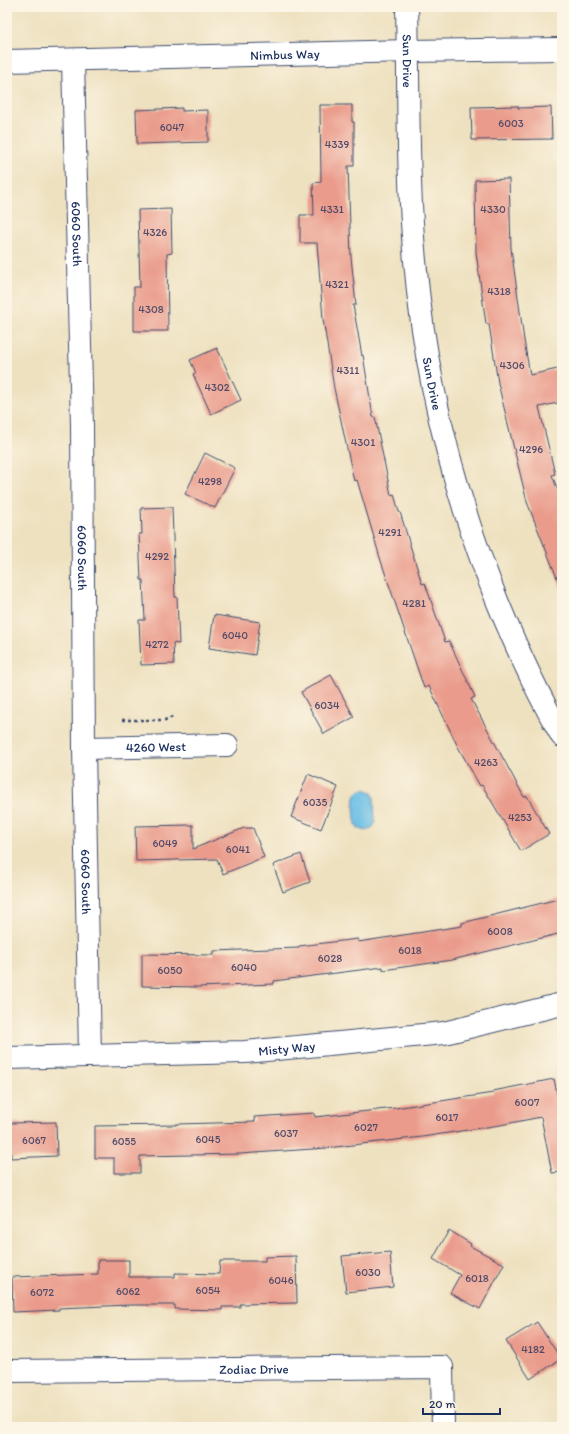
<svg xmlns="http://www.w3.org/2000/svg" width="569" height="1434" font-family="Itim,sans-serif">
  <rect width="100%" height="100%" fill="#fcf5e5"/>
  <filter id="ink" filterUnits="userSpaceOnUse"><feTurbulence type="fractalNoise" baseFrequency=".025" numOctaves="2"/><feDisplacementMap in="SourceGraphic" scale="8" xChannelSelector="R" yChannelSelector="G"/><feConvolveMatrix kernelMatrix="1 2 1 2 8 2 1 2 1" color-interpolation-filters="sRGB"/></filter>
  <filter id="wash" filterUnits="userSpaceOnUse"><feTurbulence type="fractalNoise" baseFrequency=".012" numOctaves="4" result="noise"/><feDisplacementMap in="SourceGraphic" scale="16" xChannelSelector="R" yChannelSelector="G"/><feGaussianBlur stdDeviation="0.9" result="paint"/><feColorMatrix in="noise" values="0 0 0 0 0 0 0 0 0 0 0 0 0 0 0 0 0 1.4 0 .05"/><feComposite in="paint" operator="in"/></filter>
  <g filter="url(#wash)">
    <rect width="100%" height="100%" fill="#eee1c0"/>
    <path fill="#68bde5" stroke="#4276a2" d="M364,789L372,792L374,797L375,823L373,827L365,831L357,827C354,822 353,800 356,795C358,791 360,790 364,789Z"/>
    <g id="blocks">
      <path fill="#ea9b8b" d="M320,105H352V122H354V166H348L351,257L356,305H353L362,356L363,355L373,417H375L391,495L394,494L399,512H400L422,584L425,583L445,642L449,641L475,697L471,699L524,797L527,796L549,834L521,851L482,785L480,786L458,747L429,686L424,688L381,561L357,480L354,481L334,388L323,319L317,243H300V215H314L313,183L321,182Z
        M518,106V108L551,107L552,139L472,140L471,107Z
        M182,108V111L208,110V142L137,144L136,110Z
        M509,179L511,248L524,340L530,375L562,368V402L539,407L555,474L552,475L562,501V587L561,588L527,502L498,383L489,324H486L476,252L475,180Z
        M171,209L172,253L167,254L168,331H134V287H140L138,210Z
        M217,348L241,400L211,414L193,374L196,373L190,360Z
        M205,453L235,468L215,508L185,494Z
        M172,507L175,597H177L179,644L173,643L174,664L141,665L139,620H145L143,580H141L139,534H142L141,508Z
        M214,615L260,622L255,655L209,648Z
        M331,675L354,717L324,734L301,692Z
        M308,774L338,787L321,829L291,817Z
        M193,825V849L244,828H253L264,857L223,874L217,859L136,861L135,826Z
        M301,854L310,882L283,892L273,865Z
        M562,898V933L452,960L383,970V967L274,981V984L198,987L142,986V954L214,955V951L299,948V946L358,939V942L462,926V923Z
        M554,1079L562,1118V1172L552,1173L541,1117L500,1125L422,1137L327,1148L240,1154L140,1156V1173H114V1158H95V1126L176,1125V1124L255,1122L254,1117L314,1113L315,1117L395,1108L493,1093V1091Z
        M56,1122L57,1156L11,1158L10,1123Z
        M449,1230L471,1244L470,1246L504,1264L480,1309L450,1293L460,1275L433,1259Z
        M390,1252L393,1287L346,1292L342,1256Z
        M296,1256L297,1303L240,1304V1307H222V1310L175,1309V1305H129L59,1308V1310L13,1312L12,1277L98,1274V1260H129V1277H175V1273L219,1274L220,1261H265V1257Z
        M537,1322L561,1359L530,1379L506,1341Z"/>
    </g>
  </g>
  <g filter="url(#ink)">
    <use href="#blocks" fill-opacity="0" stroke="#3b4a6d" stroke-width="1"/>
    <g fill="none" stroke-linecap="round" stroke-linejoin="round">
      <g stroke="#3b4a6d" stroke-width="24">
        <g id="minor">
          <path id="s1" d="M407,7C409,92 407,177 415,261C425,378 454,494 498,603C517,649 537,693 562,736"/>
          <path id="s2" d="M73,60L82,426L84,748L90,1056"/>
          <path id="s3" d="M7,61L408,51L562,49"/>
          <path id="s4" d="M84,748L227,745"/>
          <path id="s5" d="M7,1058L245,1052L444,1033L562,1004"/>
          <path id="s6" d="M7,1371L442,1367L443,1427"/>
        </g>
      </g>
      <path stroke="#3b4a6d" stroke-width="2.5" stroke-dasharray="3 3" stroke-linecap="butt" d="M122,720H165L175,716"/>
      <use href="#minor" stroke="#fff" stroke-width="22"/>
    </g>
  </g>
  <g text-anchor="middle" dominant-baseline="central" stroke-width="3" stroke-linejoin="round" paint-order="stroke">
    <g font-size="11" fill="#4f4a69">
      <text x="511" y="123">6003</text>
      <text x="172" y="127">6047</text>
      <text x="337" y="144">4339</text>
      <text x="332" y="209">4331</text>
      <text x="493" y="209">4330</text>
      <text x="155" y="232">4326</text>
      <text x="337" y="284">4321</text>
      <text x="499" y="291">4318</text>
      <text x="151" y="309">4308</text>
      <text x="512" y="365">4306</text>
      <text x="348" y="370">4311</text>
      <text x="217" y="387">4302</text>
      <text x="363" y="442">4301</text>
      <text x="531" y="449">4296</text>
      <text x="210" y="481">4298</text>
      <text x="390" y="532">4291</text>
      <text x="157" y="556">4292</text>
      <text x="414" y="603">4281</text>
      <text x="235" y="635">6040</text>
      <text x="157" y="644">4272</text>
      <text x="327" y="705">6034</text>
      <text x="486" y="762">4263</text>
      <text x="315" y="802">6035</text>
      <text x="520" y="817">4253</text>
      <text x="165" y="843">6049</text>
      <text x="238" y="849">6041</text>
      <text x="500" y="931">6008</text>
      <text x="410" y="950">6018</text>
      <text x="330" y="958">6028</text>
      <text x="244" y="967">6040</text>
      <text x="170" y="970">6050</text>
      <text x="527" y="1102">6007</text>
      <text x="447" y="1117">6017</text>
      <text x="366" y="1127">6027</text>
      <text x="286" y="1133">6037</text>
      <text x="208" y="1139">6045</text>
      <text x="34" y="1140">6067</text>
      <text x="124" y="1141">6055</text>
      <text x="368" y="1272">6030</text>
      <text x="477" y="1278">6018</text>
      <text x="281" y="1280">6046</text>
      <text x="208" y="1290">6054</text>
      <text x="128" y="1291">6062</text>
      <text x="42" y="1292">6072</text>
      <text x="533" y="1349">4182</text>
    </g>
    <g font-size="13" fill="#1b2f5e" stroke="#fcf5e5">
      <text stroke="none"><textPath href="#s3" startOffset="278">Nimbus Way</textPath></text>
      <text stroke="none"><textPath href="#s1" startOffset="54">Sun Drive</textPath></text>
      <text stroke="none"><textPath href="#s2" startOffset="174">6060 South</textPath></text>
      <text stroke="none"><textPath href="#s1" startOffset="378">Sun Drive</textPath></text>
      <text stroke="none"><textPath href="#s2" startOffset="498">6060 South</textPath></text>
      <text stroke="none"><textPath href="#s4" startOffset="72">4260 West</textPath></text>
      <text stroke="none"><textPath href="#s2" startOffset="822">6060 South</textPath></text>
      <text stroke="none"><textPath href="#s5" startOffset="280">Misty Way</textPath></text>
      <text stroke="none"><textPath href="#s6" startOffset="247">Zodiac Drive</textPath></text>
    </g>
  </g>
  <rect width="569" height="1434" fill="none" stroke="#fcf5e5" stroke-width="24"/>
  <path d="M423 1408v6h77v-6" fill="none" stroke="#1b2f5e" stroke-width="2"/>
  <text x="429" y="1408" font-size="12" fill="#1b2f5e" stroke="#fcf5e5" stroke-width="3" paint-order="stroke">20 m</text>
</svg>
